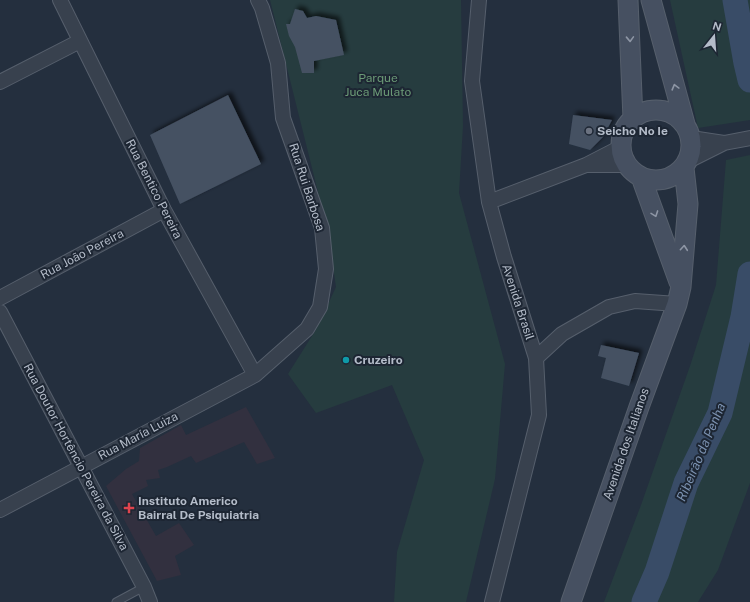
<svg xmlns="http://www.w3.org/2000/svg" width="750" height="602" font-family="'Public Sans',sans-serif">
  <defs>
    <filter id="shadow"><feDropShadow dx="3.5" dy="-3.5" stdDeviation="2" flood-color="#0009"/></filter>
  </defs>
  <rect width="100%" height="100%" fill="#242f3e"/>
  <path fill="#32303f" d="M246,407L275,458L257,464L244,442L196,463L191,456L167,467L158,470L160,478L146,480L148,486L132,494L156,536L179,523L194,545L175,556L181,575L157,581L106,486L126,469L139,461L140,448L181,425L186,435Z"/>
  <path fill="#263c3f" d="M270,0H461L463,126L459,193L505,364L495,479L466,602H394L397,552L424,460L392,385L316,413L288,374L317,328L336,287L328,232Z
    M670,0H750V120L698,128Z
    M750,155V483L718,570L698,602H604L641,505L690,366L716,285L726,160Z"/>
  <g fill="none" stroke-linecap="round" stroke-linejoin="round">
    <path stroke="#394c67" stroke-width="25" d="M735,0L746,63L750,80
      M644,602L657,572L686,483L720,413L743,317L750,274"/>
  </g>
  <path fill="#455162" filter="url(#shadow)" d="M295,9L303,11L307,18L316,16L336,20L344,55L314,61V73H302L295,47L289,36L286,24H290Z
    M228,95L261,164L180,204L150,135Z
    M573,115L612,120L603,137L590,150L569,144Z
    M601,345L639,353L629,386L601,378L606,358L598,356Z"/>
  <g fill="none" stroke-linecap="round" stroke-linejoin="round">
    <g stroke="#565f6c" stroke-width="9">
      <path id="service" d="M116,602L144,587"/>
    </g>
    <g stroke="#565f6c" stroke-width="16">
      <path id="minor" d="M60,0L164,210L255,375
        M479,0L472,81L489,202L504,257L536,358L539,415L492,602
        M0,82L80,41
        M691,138L724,143
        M688,161L724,143L750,138
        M589,165H627
        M489,202L586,165L621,147
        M0,298L164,210
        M0,312L144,587L150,602
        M536,358L562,334L609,307L635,301L677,304
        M0,510L255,375L307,329L320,307L326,269L322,228L283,118L278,63L262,8L258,0"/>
    </g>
    <g stroke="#565f6c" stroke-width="21">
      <path id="secondary" d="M628,0L633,119
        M651,0L685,124
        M621 145a35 35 0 1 1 70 0a35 35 0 1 1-70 0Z
        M641,177L679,282
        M571,602L639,407L677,304L681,287L688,204L684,168"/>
    </g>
    <use href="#service" stroke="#38414e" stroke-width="7"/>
    <use href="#minor" stroke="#38414e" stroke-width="14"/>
    <use href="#secondary" stroke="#465061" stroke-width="19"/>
  </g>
  <defs><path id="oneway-chevron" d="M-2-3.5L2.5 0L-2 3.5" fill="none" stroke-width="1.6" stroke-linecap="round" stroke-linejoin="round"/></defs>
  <g stroke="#8e96a5">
    <use href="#oneway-chevron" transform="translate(630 39) rotate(88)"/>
    <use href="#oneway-chevron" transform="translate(675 87) rotate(-105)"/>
    <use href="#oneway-chevron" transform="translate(655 214) rotate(70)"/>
    <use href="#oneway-chevron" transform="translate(684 248) rotate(-85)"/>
  </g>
  <circle fill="#6b7280" stroke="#1d2633" stroke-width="1.5" cx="589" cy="131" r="4"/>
  <circle fill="#0f9aa8" stroke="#1d2633" stroke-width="1.5" cx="346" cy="360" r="4"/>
  <path fill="#e0444e" stroke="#1d2633" stroke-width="1.5" d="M127 502h4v4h4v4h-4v4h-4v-4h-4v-4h4z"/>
  <g text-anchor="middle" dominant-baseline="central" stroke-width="4" stroke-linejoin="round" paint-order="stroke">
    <g font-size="12" fill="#6b9a76" stroke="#1d2633">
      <text x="378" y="78">Parque<tspan x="378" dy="14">Juca Mulato</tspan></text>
    </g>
    <g font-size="12" font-weight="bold" fill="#b4bcc9" stroke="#1d2633" text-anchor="start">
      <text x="597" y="131">Seicho No Ie</text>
      <text x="354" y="360">Cruzeiro</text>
      <text x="138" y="501">Instituto Americo<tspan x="138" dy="14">Bairral De Psiquiatria</tspan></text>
    </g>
    <g font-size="12" fill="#b4bcc9" stroke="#1d2633">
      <text transform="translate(307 187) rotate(72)">Rua Rui Barbosa</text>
      <text transform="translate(154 189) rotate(63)">Rua Bentico Pereira</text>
      <text transform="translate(82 254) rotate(-28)">Rua João Pereira</text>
      <text transform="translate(518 302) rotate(72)">Avenida Brasil</text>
      <text transform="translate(138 436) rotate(-28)">Rua María Luiza</text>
      <text transform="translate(626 444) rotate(-71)">Avenida dos Italianos</text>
      <text transform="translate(76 457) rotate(62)">Rua Doutor Hortêncio Pereira da Silva</text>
    </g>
    <g font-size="13" font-style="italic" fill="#7c92b1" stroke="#1d2633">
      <text transform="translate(701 452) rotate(-67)">Ribeirão da Penha</text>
    </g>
  </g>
  <g transform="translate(714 36) rotate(17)" stroke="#1d2633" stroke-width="3" paint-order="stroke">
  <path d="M0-3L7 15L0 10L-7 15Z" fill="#b4bcc9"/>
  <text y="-6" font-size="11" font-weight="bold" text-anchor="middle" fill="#b4bcc9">N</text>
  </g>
</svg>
